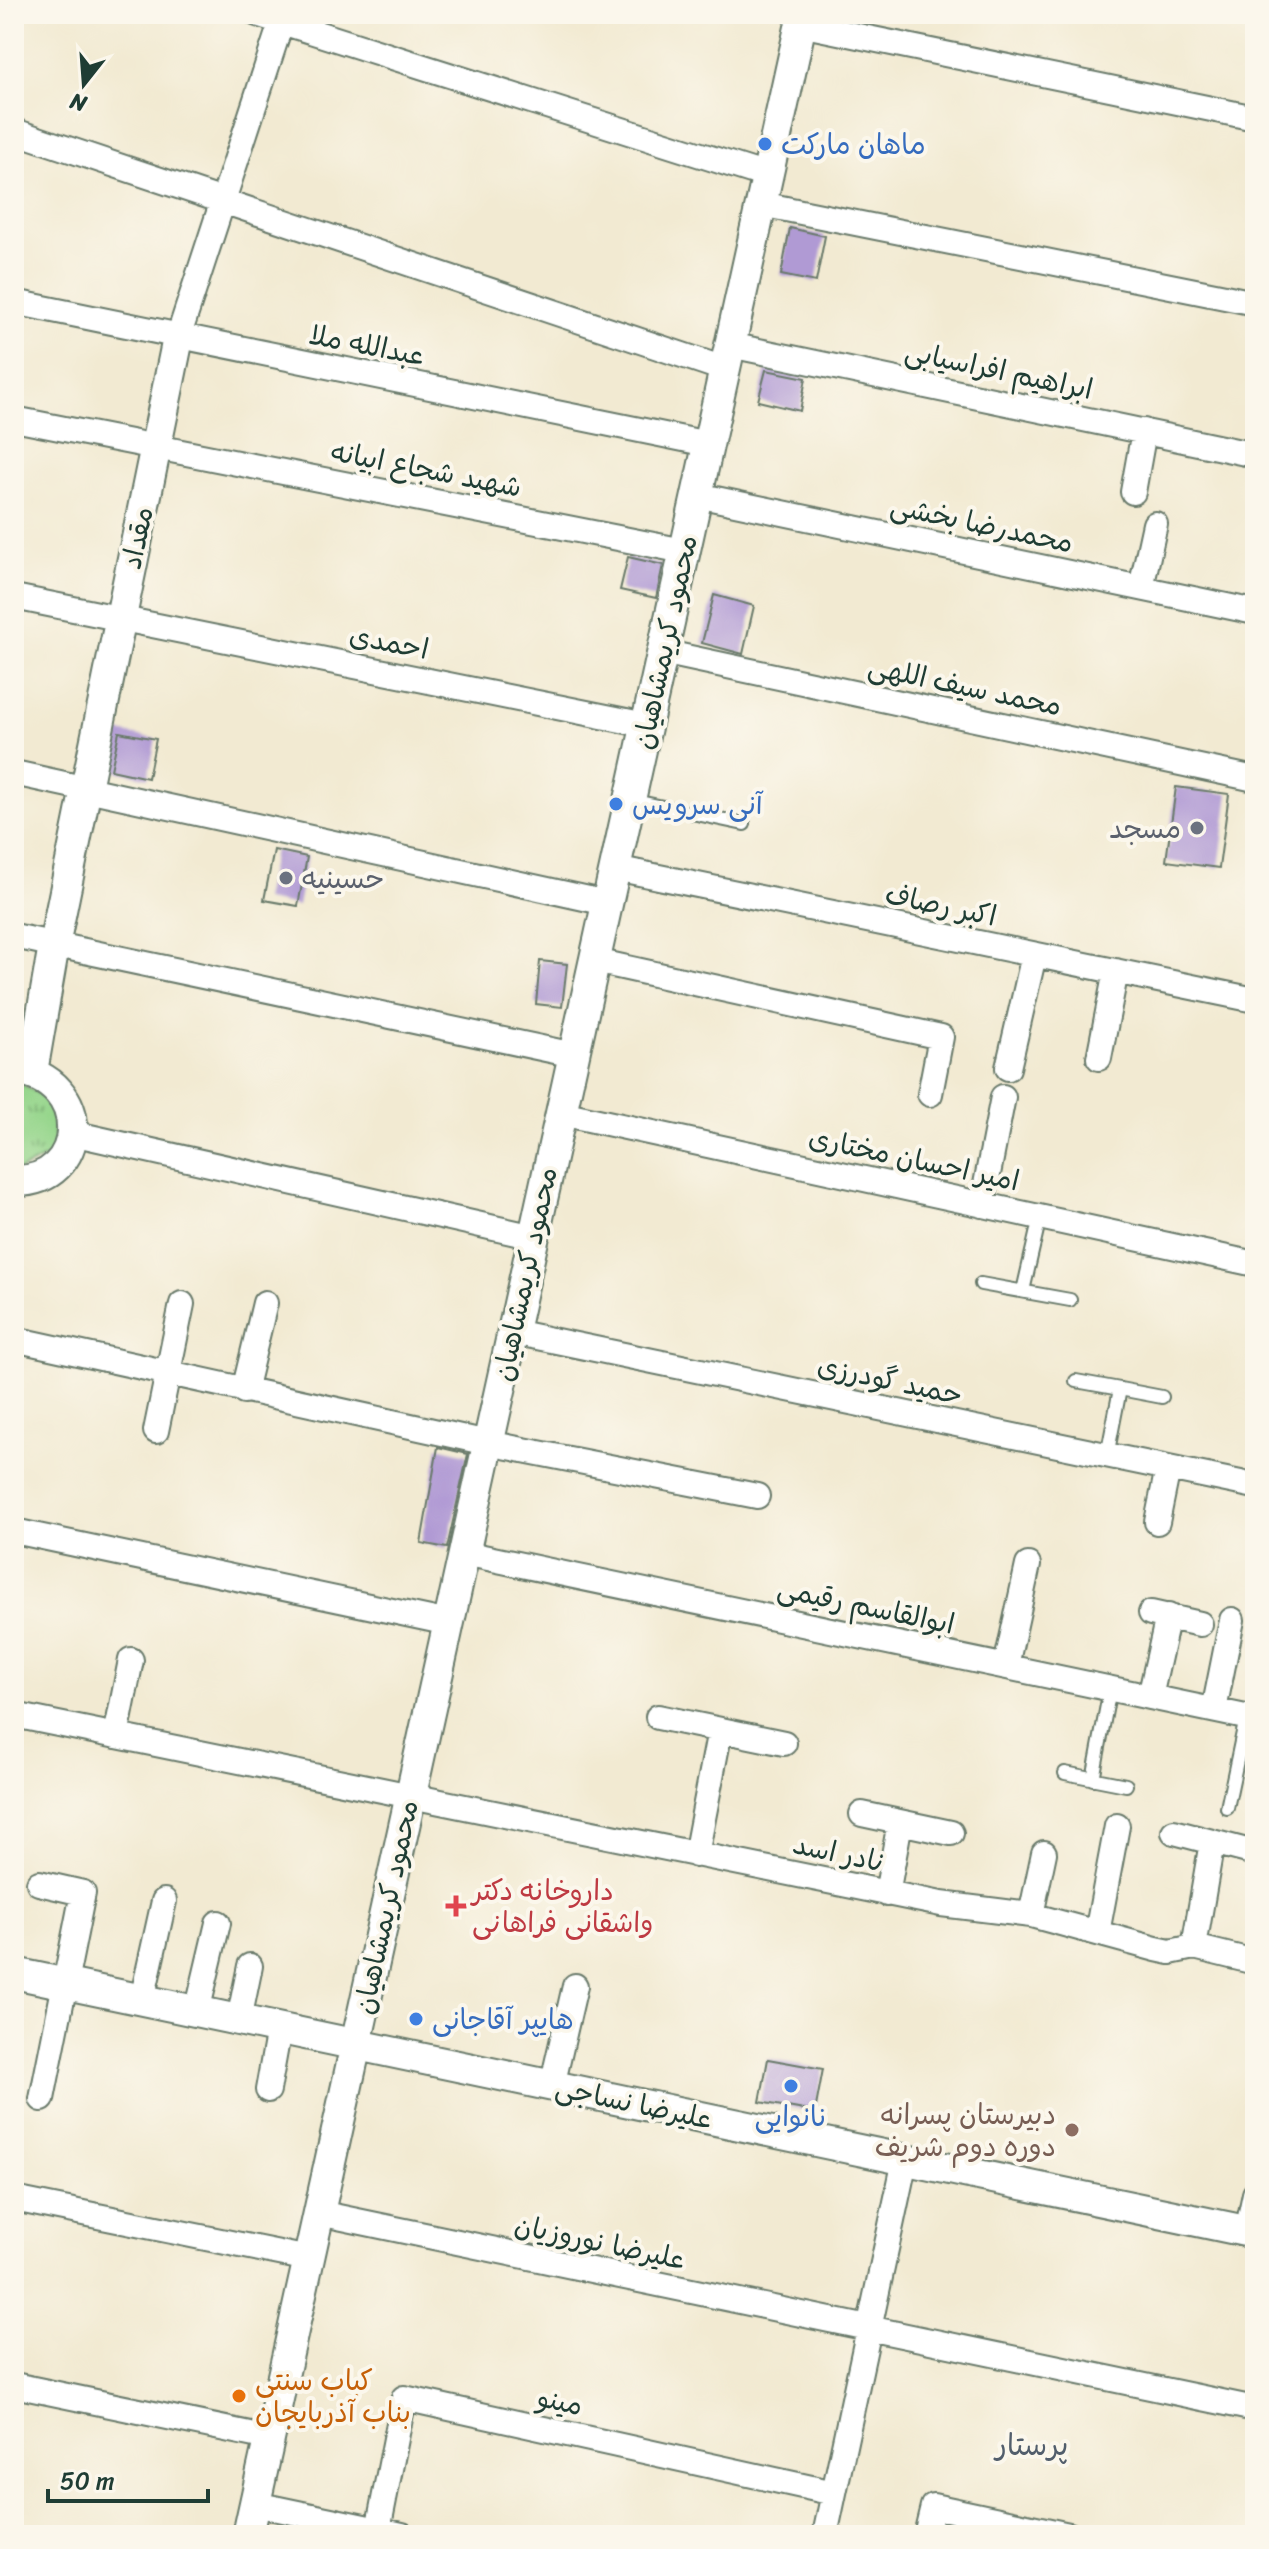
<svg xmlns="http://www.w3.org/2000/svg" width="1269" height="2549" font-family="Sriracha,'Playpen Sans Arabic',sans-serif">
  <defs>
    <pattern id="grass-tufts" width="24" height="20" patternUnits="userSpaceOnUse" patternTransform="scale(2)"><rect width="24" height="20" fill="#96d68c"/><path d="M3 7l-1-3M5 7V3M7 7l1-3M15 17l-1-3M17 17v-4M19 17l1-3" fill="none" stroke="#7aaf73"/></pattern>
  </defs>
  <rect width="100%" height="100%" fill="#fbf7ec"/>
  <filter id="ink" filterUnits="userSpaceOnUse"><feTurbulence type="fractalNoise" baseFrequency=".0125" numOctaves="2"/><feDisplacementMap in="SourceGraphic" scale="16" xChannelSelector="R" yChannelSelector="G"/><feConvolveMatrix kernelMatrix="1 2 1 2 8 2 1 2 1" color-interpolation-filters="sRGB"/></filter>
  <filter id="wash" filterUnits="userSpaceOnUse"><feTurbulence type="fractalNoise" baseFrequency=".006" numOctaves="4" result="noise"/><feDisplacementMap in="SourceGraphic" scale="32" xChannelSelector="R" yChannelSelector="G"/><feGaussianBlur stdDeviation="1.8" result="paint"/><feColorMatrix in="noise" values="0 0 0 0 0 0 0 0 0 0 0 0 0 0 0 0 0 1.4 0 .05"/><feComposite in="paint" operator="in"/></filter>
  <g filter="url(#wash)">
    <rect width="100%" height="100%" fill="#f2ead2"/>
    <path fill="url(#grass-tufts)" stroke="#5a8a60" stroke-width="2" d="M14,1079L60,1107L56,1153L14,1173Z"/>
    <g id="blocks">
      <path fill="#b09ad4" d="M790,228L825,236L816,282L781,275Z
        M766,370L806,378L800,411L758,401Z
        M628,557L663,565L656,598L620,590Z
        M714,595L754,606L743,654L702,643Z
        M119,732L156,739L148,778L111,770Z
        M1176,787L1229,794L1219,868L1166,861Z
        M274,850L307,857L298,906L264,900Z
        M540,961L567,964L562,1007L536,1004Z
        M438,1447L468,1454L447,1548L421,1543Z
        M768,2059L823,2069L815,2112L760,2102Z"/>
    </g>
  </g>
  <g filter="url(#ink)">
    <use href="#blocks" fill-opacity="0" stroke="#697a6b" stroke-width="2"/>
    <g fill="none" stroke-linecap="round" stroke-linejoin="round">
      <g stroke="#697a6b" stroke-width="16">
        <path id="service" d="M630,800L744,824
          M981,1284L1070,1300
          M1023,1291L1040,1217
          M1076,1381L1120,1389L1107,1456
          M1120,1389L1162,1397
          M1065,1773L1126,1785
          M1093,1779L1110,1689
          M1227,1808L1246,1718"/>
      </g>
      <g stroke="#697a6b" stroke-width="28">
        <path id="minor" d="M257,14L767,176
          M800,24L1255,118
          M14,131L724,369
          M761,204L1255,303
          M14,302L708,444
          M178,338L284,14
          M730,345L1255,455
          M14,419L684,551
          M1133,492L1144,431
          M697,495L1255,612
          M1141,588L1155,524
          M14,597L646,725
          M662,652L1255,779
          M14,773L607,903
          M615,868L1255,1000
          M14,936L574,1055
          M595,961L941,1037L930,1094
          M1099,1058L1116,971
          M1008,1068L1034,955
          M561,1113L1255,1264
          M72,1133L534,1237
          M982,1205L1003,1097
          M513,1332L1255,1486
          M14,1339L488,1443L757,1496
          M244,1391L265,1303
          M156,1431L182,1304
          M1157,1522L1168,1468
          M14,1531L449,1623
          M464,1553L1255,1719
          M1151,1613L1200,1624
          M1006,1666L1028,1565
          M1150,1697L1168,1616
          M1214,1710L1232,1620
          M14,1715L941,1904L1031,1915L1156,1949L1170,1952L1194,1947L1255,1962
          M658,1717L784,1743
          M116,1736L131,1660
          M862,1814L951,1833
          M1174,1832L1251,1852
          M696,1855L720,1730
          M39,1883L83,1893L42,2099
          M887,1894L900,1822
          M1031,1915L1044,1853
          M1097,1933L1117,1826
          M1194,1947L1212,1842
          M142,2000L164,1901
          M197,2012L218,1923
          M239,2020L250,1966
          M552,2086L575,1986
          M268,2090L279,2029
          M14,2199L309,2259
          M319,2213L1255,2409
          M1247,2232L1255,2194
          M14,2385L269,2438
          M255,2504L402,2535
          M378,2530L404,2398L834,2493
          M825,2535L905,2160
          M926,2535L933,2506L1069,2535"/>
      </g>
      <g stroke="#697a6b" stroke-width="34">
        <path id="tertiary" d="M14,1070C94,1079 89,1183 14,1181
          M32,1072L54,945L178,338
          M14,1973L1255,2233
          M248,2535L803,14"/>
      </g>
      <use href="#service" stroke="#fff" stroke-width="12"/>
      <use href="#minor" stroke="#fff" stroke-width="24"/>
      <use href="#tertiary" stroke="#fff" stroke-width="30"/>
    </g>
  </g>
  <g fill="#3f7fe0" stroke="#fbf7ec" stroke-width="3">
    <circle cx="765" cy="144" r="8"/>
    <circle cx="616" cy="804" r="8"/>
    <circle cx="416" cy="2019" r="8"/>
    <circle cx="791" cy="2086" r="8"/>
  </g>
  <g fill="#6b7280" stroke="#fbf7ec" stroke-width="3">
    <circle cx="1197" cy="828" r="8"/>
    <circle cx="286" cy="878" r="8"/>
  </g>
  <path fill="#e0444e" stroke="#fbf7ec" stroke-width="3" d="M452 1894h8v8h8v8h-8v8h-8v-8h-8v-8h8z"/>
  <circle fill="#8d6e63" stroke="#fbf7ec" stroke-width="3" cx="1072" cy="2130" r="8"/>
  <circle fill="#e8710a" stroke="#fbf7ec" stroke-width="3" cx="239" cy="2396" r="8"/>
  <g text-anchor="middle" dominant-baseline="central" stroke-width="8" stroke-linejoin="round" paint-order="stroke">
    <g font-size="28" fill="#366cbe" stroke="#fbf7ec" text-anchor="start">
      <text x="781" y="144">ماهان مارکت</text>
      <text x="632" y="804">آنی سرویس</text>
      <text x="432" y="2019">هایپر آقاجانی</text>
      <text x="791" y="2116" text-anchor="middle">نانوایی</text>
    </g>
    <g font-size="28" fill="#1f3d34" stroke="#fbf7ec">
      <text transform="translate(367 345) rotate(11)">عبدالله ملا</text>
      <text transform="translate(999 370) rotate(12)">ابراهیم افراسیابی</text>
      <text transform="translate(426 469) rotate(11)">شهید شجاع ابیانه</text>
      <text transform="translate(982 524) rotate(12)">محمدرضا بخشی</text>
      <text transform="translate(137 538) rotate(-78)">مقداد</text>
      <text transform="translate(389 642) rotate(11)">احمدی</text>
      <text transform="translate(665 642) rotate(-78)">محمود کریمشاهیان</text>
      <text transform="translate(965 686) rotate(12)">محمد سیف اللهی</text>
      <text transform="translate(941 905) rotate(12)">اکبر رصاف</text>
      <text transform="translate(914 1159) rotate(12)">امیر احسان مختاری</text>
      <text transform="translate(525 1274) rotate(-78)">محمود کریمشاهیان</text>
      <text transform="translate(890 1380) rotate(12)">حمید گودرزی</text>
      <text transform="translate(866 1606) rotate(12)">ابوالقاسم رقیمی</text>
      <text transform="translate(839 1853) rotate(12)">نادر اسد</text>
      <text transform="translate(386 1907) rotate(-78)">محمود کریمشاهیان</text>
      <text transform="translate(634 2103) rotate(12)">علیرضا نساجی</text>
      <text transform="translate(600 2242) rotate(12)">علیرضا نوروزیان</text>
      <text transform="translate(560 2401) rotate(12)">مینو</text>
    </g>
    <g font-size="28" fill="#5b616d" stroke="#fbf7ec" text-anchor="end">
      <text x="1181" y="828">مسجد</text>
      <text x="302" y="878" text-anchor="start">حسینیه</text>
    </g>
    <g font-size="28" fill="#be3a42" stroke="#fbf7ec" text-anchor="start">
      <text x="472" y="1890">داروخانه دکتر<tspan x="472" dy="32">واشقانی فراهانی</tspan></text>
    </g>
    <g font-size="28" fill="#785e54" stroke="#fbf7ec" text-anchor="end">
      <text x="1056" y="2114">دبیرستان پسرانه<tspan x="1056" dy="32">دوره دوم شریف</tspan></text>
    </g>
    <g font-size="28" fill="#c56008" stroke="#fbf7ec" text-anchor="start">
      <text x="255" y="2380">کباب سنتی<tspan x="255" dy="32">بناب آذربایجان</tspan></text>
    </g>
    <g font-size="30" fill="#525e6c" stroke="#fbf7ec">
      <text x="1032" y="2445">پرستار</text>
    </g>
  </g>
  <rect width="1269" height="2549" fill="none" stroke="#fbf7ec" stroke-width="48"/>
  <g transform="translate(84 84) rotate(197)" stroke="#fbf7ec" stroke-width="6" paint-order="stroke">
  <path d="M0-6L14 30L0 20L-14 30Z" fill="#1f3d34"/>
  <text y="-12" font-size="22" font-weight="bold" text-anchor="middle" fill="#1f3d34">N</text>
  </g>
  <path d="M48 2489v12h160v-12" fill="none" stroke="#1f3d34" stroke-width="4"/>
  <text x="60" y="2489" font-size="24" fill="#1f3d34" stroke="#fbf7ec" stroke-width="6" paint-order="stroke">50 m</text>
</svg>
